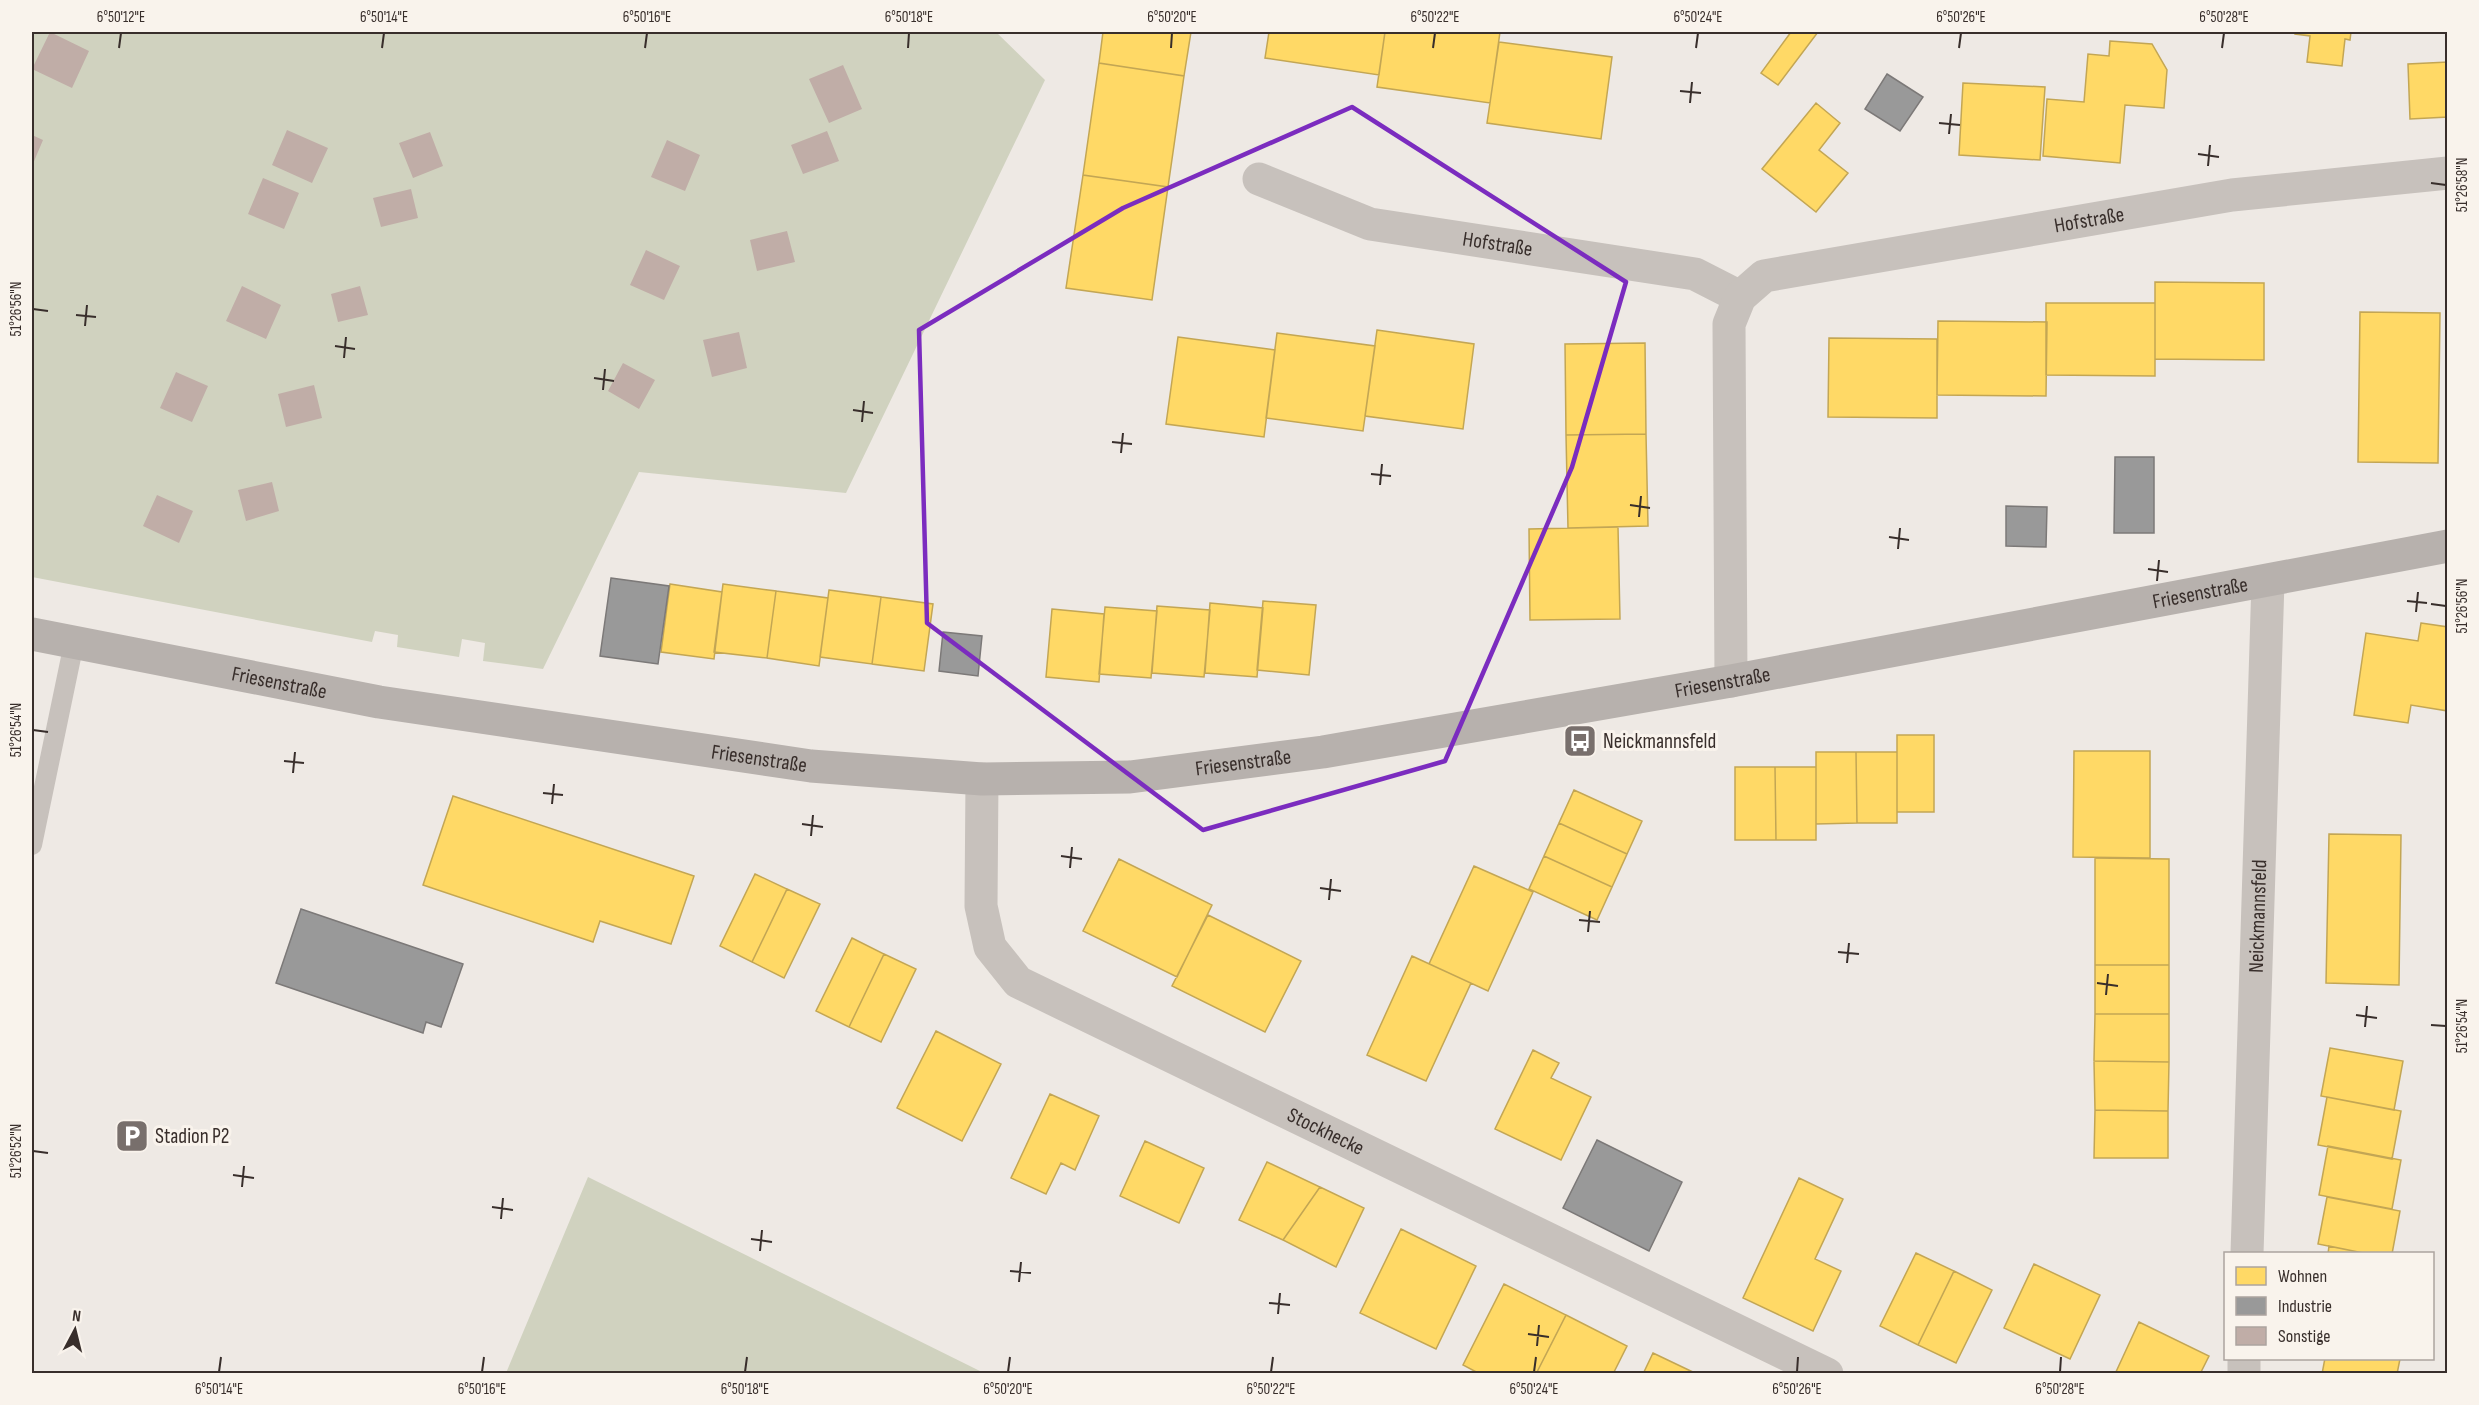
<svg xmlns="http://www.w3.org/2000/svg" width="2479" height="1405" font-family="'Sofia Sans Condensed',sans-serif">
  <rect width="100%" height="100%" fill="#eee9e4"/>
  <path fill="#d0d2bf" d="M32,32H996L1045,80L846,493L639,472L543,669L483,661L485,643L462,639L459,657L397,647L398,635L375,631L372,642L32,577Z
    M588,1177L984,1373H506Z"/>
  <path fill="#ffd966" stroke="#c3a654" stroke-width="1.5" d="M1103,32H1191L1184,76L1099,63Z
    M1269,32H1385L1379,75L1265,58Z
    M1385,32H1500L1490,103L1377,87Z
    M1791,32H1818L1778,85L1761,73Z
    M2295,32H2351L2350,40L2345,39L2342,66L2307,62L2310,36L2295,34Z
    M2110,41L2152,44L2167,70L2164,108L2125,105L2120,163L2043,156L2047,99L2084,102L2088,54L2109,56Z
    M1499,42L1612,57L1601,139L1487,123Z
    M2448,62V117L2410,119L2408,64Z
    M1099,63L1184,76L1168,187L1083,175Z
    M1963,83L2045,87L2040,160L1959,155Z
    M1816,103L1840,123L1819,150L1848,173L1816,212L1762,169Z
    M1083,175L1168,187L1152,300L1066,288Z
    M2155,282L2264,283V360L2155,359Z
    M2046,303H2155V376L2046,375Z
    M2360,312L2440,313L2438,463L2358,462Z
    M1938,321L2047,322L2046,396L1937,395Z
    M1377,330L1474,344L1463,429L1365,416Z
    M1277,333L1375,346L1363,431L1266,418Z
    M1178,337L1275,350L1264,437L1166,424Z
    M1829,338L1937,339V418L1828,417Z
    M1645,343L1646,434L1566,435L1565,344Z
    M1646,434L1648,526L1568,528L1566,435Z
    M1618,527L1620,619L1530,620L1529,529Z
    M670,584L722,592L714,659L661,652Z
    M723,584L776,591L767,658L714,652Z
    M829,590L881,597L872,664L820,657Z
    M776,591L828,598L819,666L767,658Z
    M881,597L933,604L924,671L872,664Z
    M1263,601L1316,605L1309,675L1257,670Z
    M1210,603L1263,608L1257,677L1205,673Z
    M1157,606L1210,610L1204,677L1152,673Z
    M1105,607L1157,611L1151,678L1099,674Z
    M1052,609L1104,614L1099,682L1046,677Z
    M2421,623L2448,627V711L2411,705L2408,723L2354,715L2366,633L2418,641Z
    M1897,735H1934V812H1897Z
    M2074,751H2150V858L2073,857Z
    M1816,752H1856L1857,823L1816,824Z
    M1856,752H1897V823H1857Z
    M1735,767H1775L1776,840H1735Z
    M1775,767H1816V840H1776Z
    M1574,790L1642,821L1627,854L1559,823Z
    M453,796L694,876L671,944L600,921L593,942L423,885Z
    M1559,823L1627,854L1612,887L1544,856Z
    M2329,834L2401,835L2399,985L2326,983Z
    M1544,856L1612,887L1597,920L1529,889Z
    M2095,858L2169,859V965H2095Z
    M1119,859L1212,905L1177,977L1083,931Z
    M1474,866L1533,892L1488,991L1429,964Z
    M755,874L787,889L752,962L720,946Z
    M787,889L820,904L784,978L752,962Z
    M1208,915L1301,961L1265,1032L1172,986Z
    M852,938L884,954L849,1027L816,1011Z
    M884,954L916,969L881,1042L849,1027Z
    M1412,956L1471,983L1426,1081L1367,1055Z
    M2095,965H2169V1014H2095Z
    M2095,1014H2169V1062L2094,1061Z
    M936,1031L1001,1064L962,1141L897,1108Z
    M2330,1048L2403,1061L2394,1110L2321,1096Z
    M1533,1050L1559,1063L1551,1078L1591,1097L1561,1160L1495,1129Z
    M2094,1061L2169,1062L2168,1111L2095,1110Z
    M1050,1094L1099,1116L1075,1170L1061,1163L1046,1194L1011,1178Z
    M2327,1097L2401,1111L2392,1159L2318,1145Z
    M2095,1110L2168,1111V1158H2094Z
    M1145,1141L1204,1168L1179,1223L1120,1196Z
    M2328,1146L2401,1160L2392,1209L2319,1195Z
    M1267,1162L1320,1187L1283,1240L1239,1220Z
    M1799,1178L1843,1199L1815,1259L1841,1271L1813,1331L1743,1298Z
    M1320,1187L1364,1208L1336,1267L1283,1240Z
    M2327,1197L2400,1211L2392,1254H2368L2318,1244Z
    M1401,1229L1476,1266L1436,1349L1360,1313Z
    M2329,1246L2368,1254H2328Z
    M1916,1253L1954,1271L1918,1345L1880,1326Z
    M2034,1264L2100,1295L2070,1359L2004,1328Z
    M1954,1271L1992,1290L1956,1363L1918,1345Z
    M1504,1284L1566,1315L1536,1374H1480L1463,1365Z
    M1566,1315L1627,1346L1613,1374H1536Z
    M2139,1322L2209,1356L2200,1374H2115Z
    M1653,1353L1697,1374H1643Z
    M2325,1358H2399L2400,1359L2397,1374H2322Z"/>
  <path fill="#999" stroke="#7c7978" stroke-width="1.5" d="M1887,74L1923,97L1900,131L1865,109Z
    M2115,457H2154V533H2114Z
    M2006,506L2047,507L2046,547L2006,546Z
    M611,578L669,586L658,664L600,656Z
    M943,632L982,636L978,676L939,671Z
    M301,909L463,964L441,1027L426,1022L423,1033L276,983Z
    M1597,1140L1682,1182L1649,1251L1563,1208Z"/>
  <path fill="#c0ada7" d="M50,32L89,51L72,88L32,69Z
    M843,65L862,109L829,123L809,79Z
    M287,130L328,148L312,183L272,165Z
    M827,131L839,161L803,174L791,145Z
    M430,132L443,166L413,178L399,143Z
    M32,135L43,140L32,166Z
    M667,140L700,155L685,191L651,177Z
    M263,178L299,193L284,229L248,214Z
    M411,189L418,218L381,227L373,198Z
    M787,231L795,262L757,271L750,240Z
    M646,250L680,266L664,300L630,285Z
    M242,286L281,305L266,339L226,321Z
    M360,286L368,315L338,322L331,294Z
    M739,332L747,368L712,377L703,340Z
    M623,363L655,380L639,409L608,391Z
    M176,372L208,386L192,422L160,408Z
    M314,385L322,418L286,427L278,394Z
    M272,482L279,511L246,521L238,490Z
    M157,495L193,511L179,543L143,526Z"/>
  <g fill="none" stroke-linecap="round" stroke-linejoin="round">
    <path stroke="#c7c1bc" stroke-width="20" d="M32,845L74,643"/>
    <g stroke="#c7c1bc" stroke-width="33">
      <path id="s1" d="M1259,179L1370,224L1695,274L1740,297"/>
      <path id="s2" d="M1731,681L1729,324L1740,297L1764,276L2232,195L2448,173"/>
      <path id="s3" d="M982,779L981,906L990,947L1018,982L1827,1374"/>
      <path id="s4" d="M2247,1254L2268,581"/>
      <path d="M2244,1374V1358"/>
    </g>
    <path stroke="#b7b1ad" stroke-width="33" id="s5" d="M32,634L379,702L811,766L982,779L1130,777L1323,752L1731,681L2448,546"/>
  </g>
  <path fill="none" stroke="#7b2cbf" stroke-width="4.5" stroke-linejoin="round" d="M1352,107L1626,282L1572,467L1445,761L1203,830L927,623L919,330L1123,208Z"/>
  <path fill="none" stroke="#382e2b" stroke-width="2" d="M119,48L121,33M382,48L384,33M645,48L647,33M908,48L909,33M1171,48L1172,33M1433,48L1435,33M1696,48L1698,33M1959,48L1961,33M2222,48L2224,33M1680,91L1701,93M1690,103L1692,82M1939,123L1960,125M1949,134L1951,114M2198,154L2219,157M2208,166L2210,145M2431,183L2446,185M33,309L48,311M76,315L96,317M85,326L87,305M335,346L355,349M344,358L346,337M594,378L614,381M603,390L605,369M853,410L873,413M862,422L864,401M1112,442L1132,444M1121,453L1123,433M1371,474L1391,476M1380,485L1382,464M1630,505L1650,508M1639,517L1641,496M1889,537L1909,540M1898,549L1900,528M2148,569L2168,572M2157,581L2159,560M2407,601L2427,603M2431,604L2446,606M2416,612L2418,592M33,730L48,732M284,761L304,763M293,773L295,752M543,793L563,795M552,804L554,784M802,824L823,827M811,836L813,815M1061,856L1082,859M1070,868L1072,847M1320,888L1341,891M1329,900L1331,879M1579,920L1600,922M1588,932L1590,911M1838,952L1859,954M1847,963L1849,943M2097,983L2118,986M2106,995L2108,974M2356,1015L2377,1018M2431,1025L2446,1026M2365,1027L2367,1006M33,1151L48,1153M233,1175L254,1178M242,1187L244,1166M492,1207L513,1210M501,1219L503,1198M751,1239L772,1242M760,1251L762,1230M1010,1271L1031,1273M1019,1282L1021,1262M1269,1303L1290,1305M1278,1314L1280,1293M1528,1334L1549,1337M1537,1346L1539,1325M219,1372L221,1357M482,1372L484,1357M745,1372L747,1357M1008,1372L1010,1357M1271,1372L1273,1357M1534,1372L1536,1357M1797,1372L1798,1357M2060,1372L2061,1357"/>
  <defs>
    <g id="bus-square" transform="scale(1.725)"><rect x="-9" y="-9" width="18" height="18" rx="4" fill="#786f6c" stroke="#f9f3ec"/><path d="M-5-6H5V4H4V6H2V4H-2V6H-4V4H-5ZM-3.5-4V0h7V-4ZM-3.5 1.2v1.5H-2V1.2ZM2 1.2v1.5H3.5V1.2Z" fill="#fff"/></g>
    <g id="parking-square" transform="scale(1.725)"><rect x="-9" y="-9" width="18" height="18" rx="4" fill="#786f6c" stroke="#f9f3ec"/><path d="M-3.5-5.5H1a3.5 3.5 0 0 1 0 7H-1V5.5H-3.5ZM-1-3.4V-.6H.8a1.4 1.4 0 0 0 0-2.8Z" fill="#fff"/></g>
  </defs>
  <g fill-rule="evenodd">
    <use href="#bus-square" x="1580" y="741"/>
    <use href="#parking-square" x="132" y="1136"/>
  </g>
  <g text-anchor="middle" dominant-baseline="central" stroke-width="6" stroke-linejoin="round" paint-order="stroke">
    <g font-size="21" fill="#382e2b" stroke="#f9f3ec">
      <text stroke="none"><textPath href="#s2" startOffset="748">Hofstraße</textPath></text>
      <text stroke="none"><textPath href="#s1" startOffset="249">Hofstraße</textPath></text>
      <text stroke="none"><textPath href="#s5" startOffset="2196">Friesenstraße</textPath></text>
      <text stroke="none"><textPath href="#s5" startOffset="252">Friesenstraße</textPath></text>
      <text stroke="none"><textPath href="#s5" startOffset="1710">Friesenstraße</textPath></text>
      <text stroke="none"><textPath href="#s5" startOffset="738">Friesenstraße</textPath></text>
      <text stroke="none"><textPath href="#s5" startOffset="1224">Friesenstraße</textPath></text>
      <text stroke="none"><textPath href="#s4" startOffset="338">Neickmannsfeld</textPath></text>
      <text stroke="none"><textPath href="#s3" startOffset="556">Stockhecke</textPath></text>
    </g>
    <g font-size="21" fill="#382e2b" stroke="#f9f3ec" text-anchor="start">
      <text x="1603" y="741">Neickmannsfeld</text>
      <text x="155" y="1136">Stadion P2</text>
    </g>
  </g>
  <rect width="2479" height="1405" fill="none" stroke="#f9f3ec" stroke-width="66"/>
  <rect x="2224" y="1252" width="210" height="108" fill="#f9f3ec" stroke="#aca49f" stroke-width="1.5"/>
  <rect x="2236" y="1267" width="30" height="18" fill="#ffd966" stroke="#aca49f" stroke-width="1.5"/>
  <text x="2278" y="1282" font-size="18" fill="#382e2b">Wohnen</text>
  <rect x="2236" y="1297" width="30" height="18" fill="#999999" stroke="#aca49f" stroke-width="1.5"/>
  <text x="2278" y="1312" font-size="18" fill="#382e2b">Industrie</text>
  <rect x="2236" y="1327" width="30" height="18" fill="#c0ada7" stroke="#aca49f" stroke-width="1.5"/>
  <text x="2278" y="1342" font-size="18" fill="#382e2b">Sonstige</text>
  <g transform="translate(75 1330) rotate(7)" stroke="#f9f3ec" stroke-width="4.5" paint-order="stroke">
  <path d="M0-4.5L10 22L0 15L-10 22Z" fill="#382e2b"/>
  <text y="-9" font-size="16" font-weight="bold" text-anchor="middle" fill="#382e2b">N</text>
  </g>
  <rect x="33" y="33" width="2413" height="1339" fill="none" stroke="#382e2b" stroke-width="2"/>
  <g font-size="15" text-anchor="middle" fill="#382e2b">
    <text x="121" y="22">6°50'12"E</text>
    <text x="384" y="22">6°50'14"E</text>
    <text x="647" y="22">6°50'16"E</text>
    <text x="909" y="22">6°50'18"E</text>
    <text x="1172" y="22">6°50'20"E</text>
    <text x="1435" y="22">6°50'22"E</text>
    <text x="1698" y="22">6°50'24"E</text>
    <text x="1961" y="22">6°50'26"E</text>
    <text x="2224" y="22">6°50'28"E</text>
    <text transform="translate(2462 185) rotate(-90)" y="5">51°26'58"N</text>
    <text transform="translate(16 309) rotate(-90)" y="5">51°26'56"N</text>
    <text transform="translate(2462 606) rotate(-90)" y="5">51°26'56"N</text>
    <text transform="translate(16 730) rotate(-90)" y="5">51°26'54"N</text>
    <text transform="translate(2462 1026) rotate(-90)" y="5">51°26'54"N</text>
    <text transform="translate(16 1151) rotate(-90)" y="5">51°26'52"N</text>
    <text x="219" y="1394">6°50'14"E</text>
    <text x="482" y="1394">6°50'16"E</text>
    <text x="745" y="1394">6°50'18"E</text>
    <text x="1008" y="1394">6°50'20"E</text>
    <text x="1271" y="1394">6°50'22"E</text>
    <text x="1534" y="1394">6°50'24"E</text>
    <text x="1797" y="1394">6°50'26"E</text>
    <text x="2060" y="1394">6°50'28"E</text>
  </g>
</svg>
